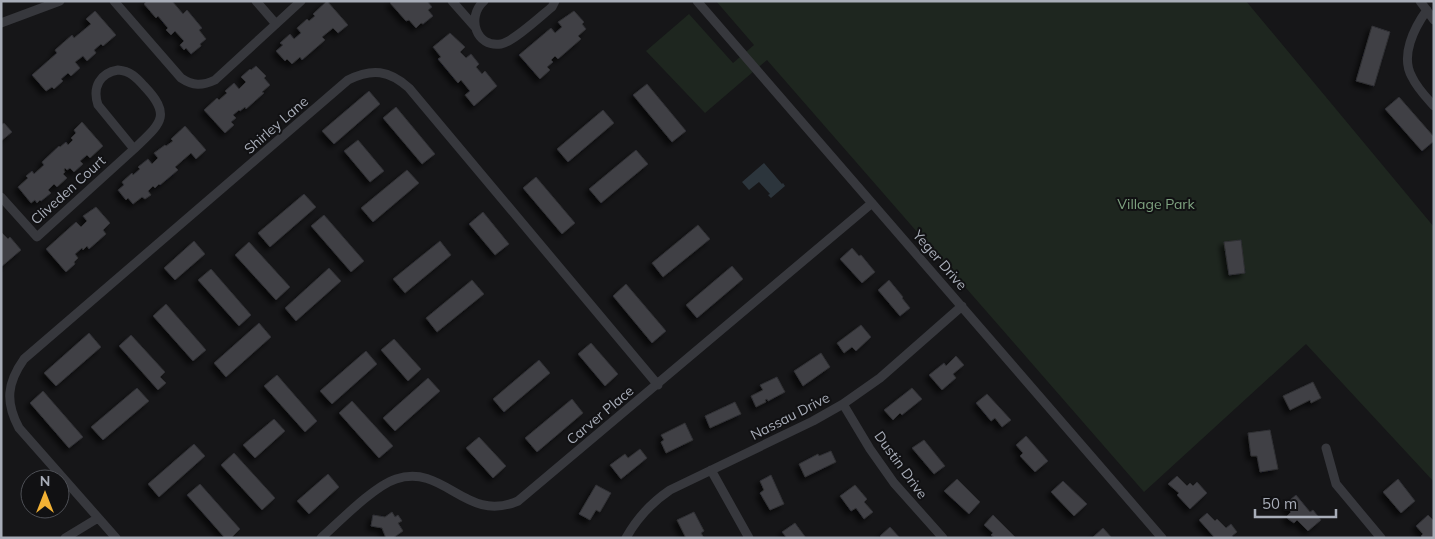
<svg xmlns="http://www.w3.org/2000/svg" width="1435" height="539" font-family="Mulish,sans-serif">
  <defs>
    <filter id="shadow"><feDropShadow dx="-4" dy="4" stdDeviation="2.5" flood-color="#0009"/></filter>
  </defs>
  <rect width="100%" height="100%" fill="#161618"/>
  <path fill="#1e261f" d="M716,1H1246L1434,227V482L1306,344L1144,492L767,60L705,113L646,51L689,14L733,63L754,45Z"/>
  <path fill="#2c353c" d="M764,163L782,184L783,183L785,186L771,198L768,195L770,194L759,182L749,190L742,182Z"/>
  <path fill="#404145" stroke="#303034" filter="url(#shadow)" d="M147,1H172L183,14L187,10L202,28L199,30L206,39L200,44L201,46L191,54L186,48L184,50L180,45L184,41L175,31L171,35L166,30L168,28L158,16L156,18L144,4Z
    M327,1L348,25L338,33L333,28L322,37L325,40L302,60L300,57L292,64L287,59L285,61L276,51L283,45L280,43L290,34L294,39L301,33L297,28L307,19L309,21L315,16L313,14Z
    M392,1H427L432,7L428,10L433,16L423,24L421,23L416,28L409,20L406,21L390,3Z
    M95,11L116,35L103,46L101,44L94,50L96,53L87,61L83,56L75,62L80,68L71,76L68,73L61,79L63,81L54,89L52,87L46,91L32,75L57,53L55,50L72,35L74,38L91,24L86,19Z
    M574,11L584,22L582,24L586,29L578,36L581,39L558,59L555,56L551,60L553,62L547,67L550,70L540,79L519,55L551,28L555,33L562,27L558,22Z
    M1372,26L1390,32L1374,86L1356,81Z
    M450,33L465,47L460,52L466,58L471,54L479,64L476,67L482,74L485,71L497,86L474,106L465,95L470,91L461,80L458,83L438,59L441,57L433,47Z
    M256,66L266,76L264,78L270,85L262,92L264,93L246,109L245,107L240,111L239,110L233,115L236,118L231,122L234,125L225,133L204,110L217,98L219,100L227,93L225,91L234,83L239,89L246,82L241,77L250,69L251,70Z
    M647,84L686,131L672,142L633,95Z
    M369,91L380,104L334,144L322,131Z
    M1399,97L1434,137V141L1422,151L1385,109Z
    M396,107L435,154L422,164L383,118Z
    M603,110L614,123L568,162L557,149Z
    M82,122L103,146L90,158L87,155L80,161L83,164L74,172L70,168L67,170L65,168L64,170L65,172L63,174L67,178L57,187L54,184L48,190L51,193L41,201L40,200L37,203L35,200L31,203L18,187L28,178L26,176L32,171L34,174L44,165L42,162L59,146L60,147L66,142L68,145L73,140L71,138L76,133L74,130Z
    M4,123L12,132L1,141V125Z
    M185,126L206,150L196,159L191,153L175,167L178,170L160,185L159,184L155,188L153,186L148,191L151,195L145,199L142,197L133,204L128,198L126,200L118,190L124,185L122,182L132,173L133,175L140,169L138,167L148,159L152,164L158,158L154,153L165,145L166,146L173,141L171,139Z
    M358,140L384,171L370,182L344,151Z
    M636,150L648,164L601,203L589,189Z
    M407,170L419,183L373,222L361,208Z
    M536,177L575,223L562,234L523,188Z
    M304,194L316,207L270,247L258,233Z
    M96,207L110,223L103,230L106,234L89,249L87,246L83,250L82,248L75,254L78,258L74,262L75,264L66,272L46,249L76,222L81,227L87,221L83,216Z
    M483,212L509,244L495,255L469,224Z
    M324,215L364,261L351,272L311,226Z
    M698,225L710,239L663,277L652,263Z
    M1,232L8,239L10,237L21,250L1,267Z
    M1241,240L1245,273L1229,275L1224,242Z
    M194,241L205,254L175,280L164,268Z
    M440,241L451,255L405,293L393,279Z
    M249,242L290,287L276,300L235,255Z
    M852,248L859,256L861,255L875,272L862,283L840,259Z
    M732,266L743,279L697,318L686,305Z
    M329,268L341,281L296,321L285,308Z
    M211,269L251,315L239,326L198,280Z
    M472,280L484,294L437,332L426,318Z
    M889,280L903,297L902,298L910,308L900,316L878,290Z
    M626,284L666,331L652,343L613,296Z
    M166,304L206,350L193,361L153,316Z
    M259,323L271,337L226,377L214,363Z
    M861,325L871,337L856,351L852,347L844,353L837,343Z
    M89,333L101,347L56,386L44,373Z
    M131,335L165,372L160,377L166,383L158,390L119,346Z
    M394,339L421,369L408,381L381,350Z
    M591,343L618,374L605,386L578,354Z
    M366,351L377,364L332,404L320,391Z
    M821,353L830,367L803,386L794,371Z
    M956,356L964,365L953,374L956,378L942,390L929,375L944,363L946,366Z
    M539,360L550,373L504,412L493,399Z
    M277,375L317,421L305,432L264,386Z
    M777,377L785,392L768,401L767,399L765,400L766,402L756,407L751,396L763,390L760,385Z
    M428,378L440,391L395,431L383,418Z
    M1313,382L1321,398L1311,403L1310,400L1290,410L1283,396Z
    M137,388L149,401L103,440L91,427Z
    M912,388L922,399L902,415L900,413L893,420L884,410Z
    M43,391L83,437L69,448L30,403Z
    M987,394L1011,420L1002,427L995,418L991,421L976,403Z
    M572,399L583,413L537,452L525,438Z
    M352,401L393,446L379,458L339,413Z
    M735,402L741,414L710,428L705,416Z
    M274,419L285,431L255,458L243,445Z
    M685,423L693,440L666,453L661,442L664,440L661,435Z
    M1270,430L1278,469L1260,472L1257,456H1251L1248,433Z
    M1026,436L1048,461L1035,472L1020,456L1023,453L1016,445Z
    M479,437L506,466L493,478L466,448Z
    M924,440L945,466L934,474L912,448Z
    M194,444L205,456L159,497L148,484Z
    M640,449L647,458L621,479L610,465L625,454L628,458Z
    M831,451L836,462L805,477L799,464L818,454L819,456Z
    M234,453L275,498L262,510L221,465Z
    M328,474L339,487L309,514L297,501Z
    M771,475L784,504L770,510L760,493L764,490L760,481Z
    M1177,476L1187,486L1190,483L1193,486L1197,482L1207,493L1190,509L1177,495L1179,493L1168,484Z
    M957,479L980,502L969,514L944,491Z
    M1398,479L1415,501L1401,513L1383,492Z
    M1063,481L1087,504L1074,516L1051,492Z
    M200,484L240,529L231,538H225L187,495Z
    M596,485L611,493L600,512L596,510L590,520L579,514Z
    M855,485L867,499L864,502L873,512L864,519L856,508L851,511L840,496Z
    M1296,495L1310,512L1313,510L1321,520L1308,531L1297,520L1294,523L1288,519L1287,516L1291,512L1284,505Z
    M392,512L395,517L398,515L402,521L398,523L403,531L393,538H386L382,528L371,526L373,515L385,517Z
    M694,512L704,531L701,533L704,538H686L677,520Z
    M1207,513L1215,521L1217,519L1226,528L1231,524L1237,532L1232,536L1233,538H1215L1199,520Z
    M993,515L1016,538H995L991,535L993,533L984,525Z
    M1428,515L1434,521V538H1423L1421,536L1423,534L1416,526Z
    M795,523L806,538H787L782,532Z
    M890,527L900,538H882L880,536Z
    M1103,528L1112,538H1092Z"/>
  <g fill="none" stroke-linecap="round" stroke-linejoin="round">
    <path stroke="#37383d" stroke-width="9" d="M114,1L181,78C193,86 202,86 215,80L276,24
      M256,1L276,24L301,1
      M452,1L475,27
      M484,1C466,17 476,48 501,44C513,42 542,15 552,7L555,1
      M697,1L1162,538
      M1420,1L1434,20
      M1427,10C1414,28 1400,56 1412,77C1417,88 1426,97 1434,106
      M1,23L60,1
      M118,70C130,71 136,77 144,86C173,116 160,124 134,149L98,105C92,87 100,73 118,70Z
      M1,197L37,237L134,149
      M843,404L870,449L894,483L943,538
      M1326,448L1336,484L1381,538
      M711,470L749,538
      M65,538L98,518
      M116,538L19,428C5,402 7,383 24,359L348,80C372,68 389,70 409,88L658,385
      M321,538C339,522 374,486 396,479C445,463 465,524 518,501L872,203
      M626,538C637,518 651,503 670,490L813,421L843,404L880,378L962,306"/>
  </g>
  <g text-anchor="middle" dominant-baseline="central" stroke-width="4" stroke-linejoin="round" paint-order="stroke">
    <g font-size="14" fill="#a8adb8" stroke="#111113">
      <text transform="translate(276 125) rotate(-41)">Shirley Lane</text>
      <text transform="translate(68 190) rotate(-42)">Cliveden Court</text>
      <text transform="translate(940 260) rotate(49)">Yeger Drive</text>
      <text transform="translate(600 415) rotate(-40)">Carver Place</text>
      <text transform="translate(790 416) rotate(-27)">Nassau Drive</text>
      <text transform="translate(901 465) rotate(54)">Dustin Drive</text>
    </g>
    <g font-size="14" fill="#7fa381" stroke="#111113">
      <text x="1156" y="204">Village Park</text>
    </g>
  </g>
  <rect width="1435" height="539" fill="none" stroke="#a8adb8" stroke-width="5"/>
  <g transform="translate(45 494)"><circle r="24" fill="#111113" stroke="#4d4f55"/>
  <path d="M0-4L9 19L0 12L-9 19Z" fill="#f2b134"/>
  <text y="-8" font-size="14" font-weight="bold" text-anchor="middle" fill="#a8adb8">N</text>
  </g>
  <path d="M1255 509v8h81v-8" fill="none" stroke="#a8adb8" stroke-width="2.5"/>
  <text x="1262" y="509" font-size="15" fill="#a8adb8" stroke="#111113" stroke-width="4" paint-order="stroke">50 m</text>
</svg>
